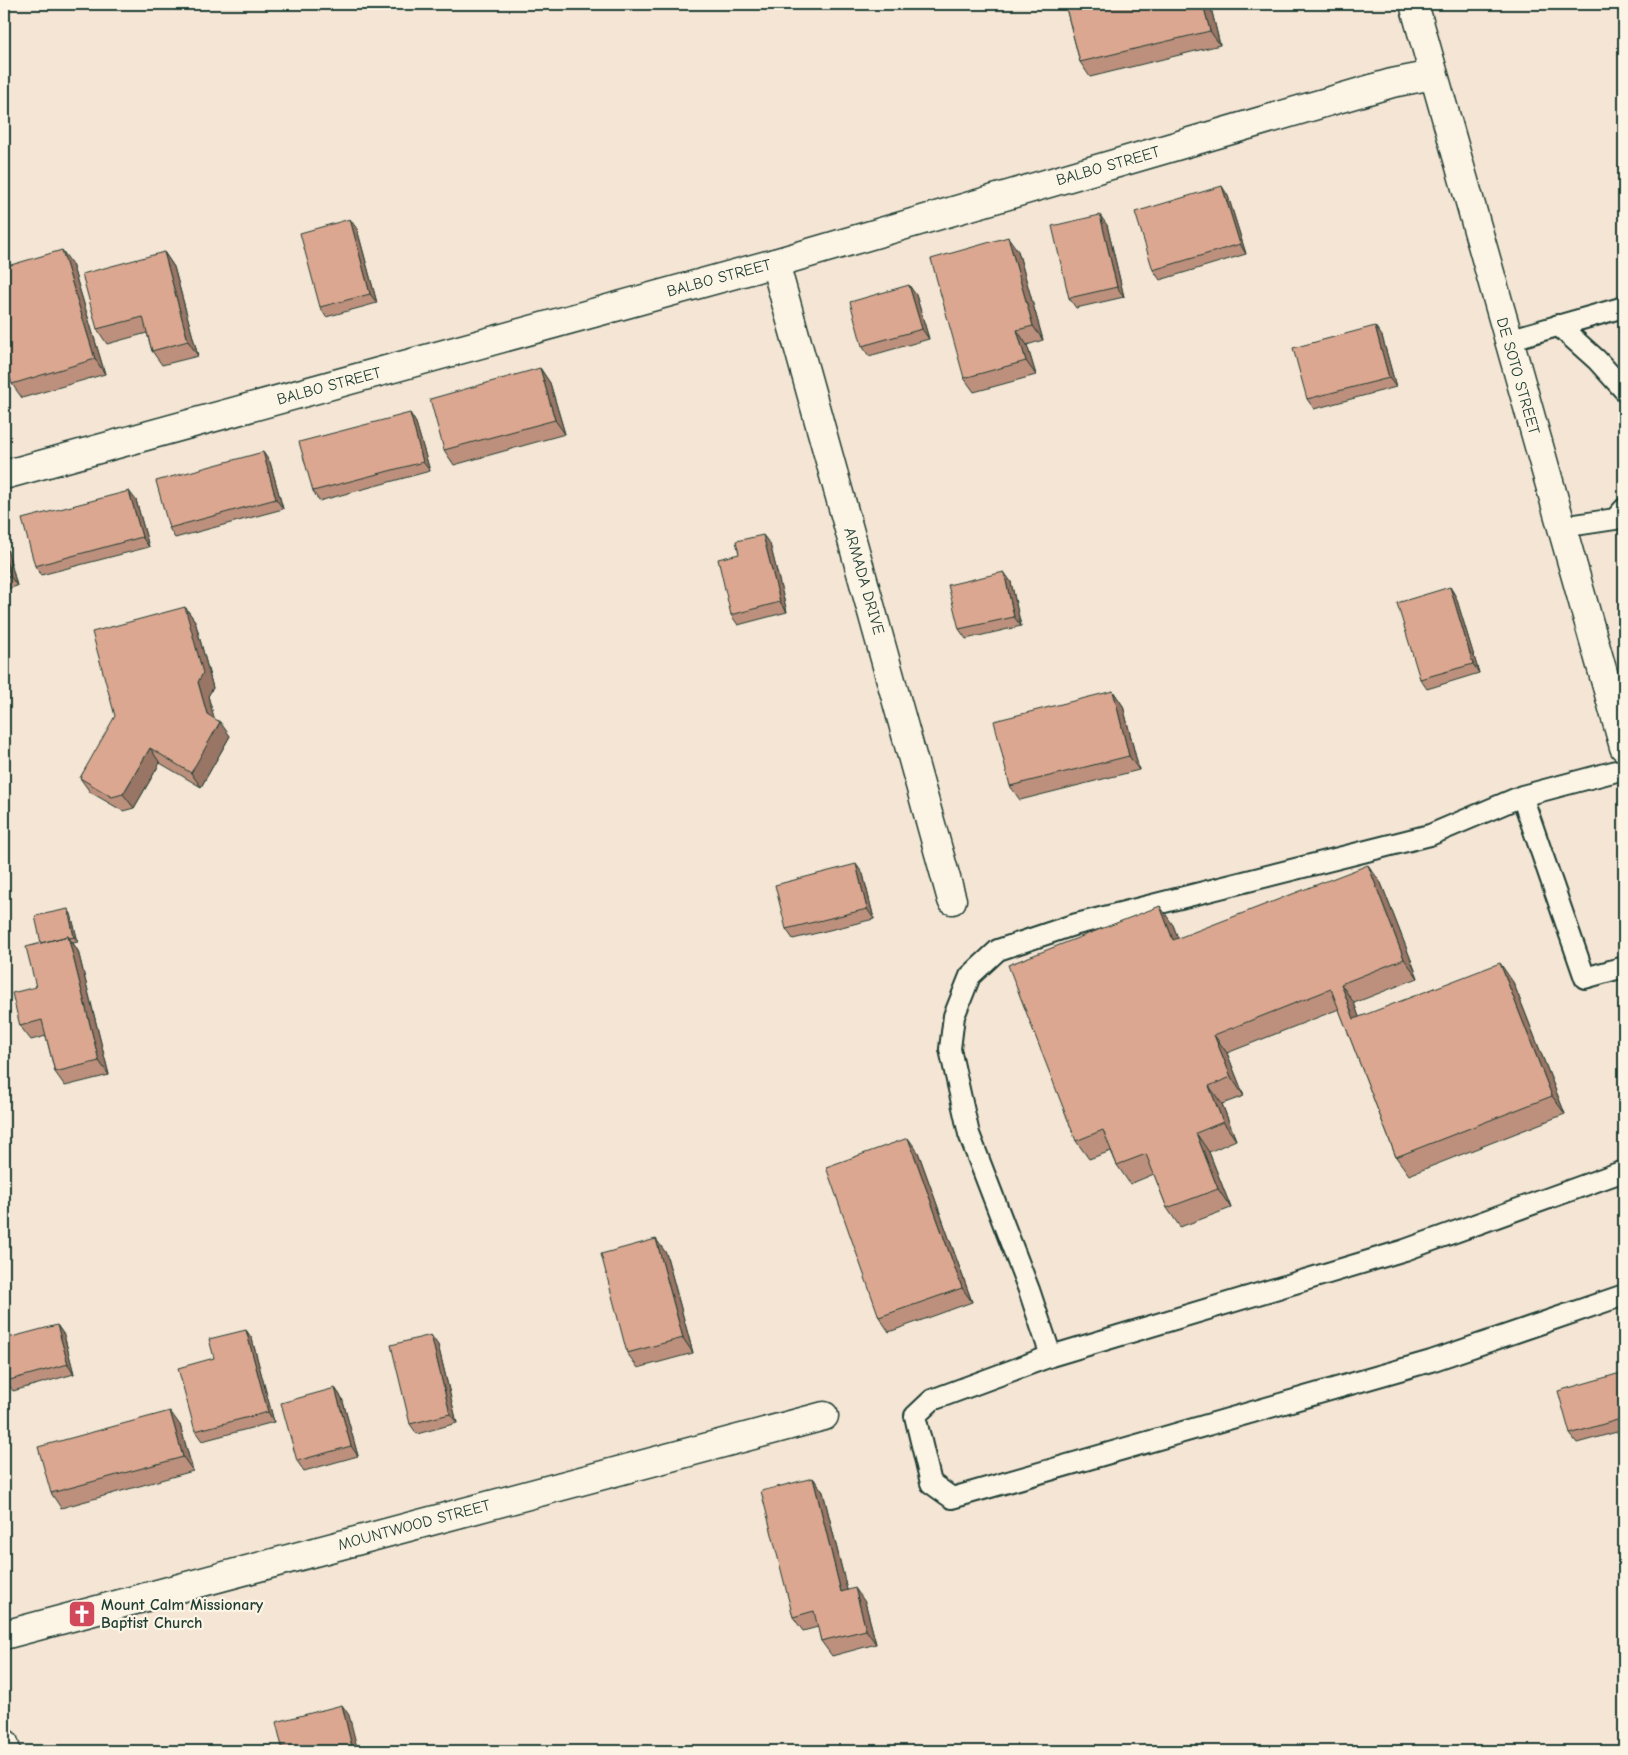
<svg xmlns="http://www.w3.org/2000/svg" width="1628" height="1755" font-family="'Comic Neue',sans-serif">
  <rect width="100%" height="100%" fill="#f5e5d4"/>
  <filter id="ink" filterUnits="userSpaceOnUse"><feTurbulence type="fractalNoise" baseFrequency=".02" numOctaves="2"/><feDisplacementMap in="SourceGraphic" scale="10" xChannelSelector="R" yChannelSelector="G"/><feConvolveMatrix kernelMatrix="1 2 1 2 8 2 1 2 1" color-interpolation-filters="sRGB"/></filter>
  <g filter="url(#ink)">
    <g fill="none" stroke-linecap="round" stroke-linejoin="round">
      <g stroke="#1f3d34" stroke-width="24">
        <path id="service" d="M1558,325L1597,360L1624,390
          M1508,340L1624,307
          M1562,527L1615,519L1624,509
          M1624,769L1522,796L1585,978L1624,967
          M1624,1171L1405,1250L1051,1356L932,1400L915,1416L931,1483L952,1498L1431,1361L1624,1295
          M1051,1356L1029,1290L969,1134L950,1049L954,1016L970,976L998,950L1073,925L1430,835L1522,796"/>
      </g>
      <g stroke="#1f3d34" stroke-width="31">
        <path id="minor" d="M775,263L952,900
          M4,1635L824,1416"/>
      </g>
      <g stroke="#1f3d34" stroke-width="31">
        <path id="tertiary" d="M1414,4L1624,747
          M4,475L775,263L1392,83L1433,75
          M4,1743L6,1751"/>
      </g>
      <use href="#service" stroke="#fcf5e5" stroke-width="20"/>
      <use href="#minor" stroke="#fcf5e5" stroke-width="28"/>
      <use href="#tertiary" stroke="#fcf5e5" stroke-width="28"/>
    </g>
    <path fill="#bc907c" stroke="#1f3d34" d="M1065,4H1210L1220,45L1090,77L1080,62Z
      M1228,196L1246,254L1160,280L1153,270Z
      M1107,225L1124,297L1076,308L1069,298Z
      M357,229L377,303L326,317L320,307Z
      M1018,251L1043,340L1027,345L1036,375L974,392L964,378Z
      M164,252L174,267L198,356L162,365L152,351L147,333L107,344L97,329Z
      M72,264L105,374L22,398L12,384Z
      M916,295L929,339L869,356L862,346Z
      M1382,336L1396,387L1314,409L1307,399Z
      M540,368L550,383L565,434L454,465L444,450Z
      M410,413L416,423L430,471L319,501L313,491Z
      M270,462L283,509L175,538L169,528Z
      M136,500L149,547L41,575L35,566Z
      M4,537L17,586L4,590Z
      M770,544L787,612L738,625L731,615L739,554Z
      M1004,572L1011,582L1021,626L966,639L959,629Z
      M1450,587L1456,597L1479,673L1427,689L1420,679Z
      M185,607L195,621L213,688L208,696L214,718L230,736L201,787L160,763L134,808L123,811L90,792L80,778Z
      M1113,691L1123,706L1139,770L1020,800L1010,786Z
      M863,874L874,919L793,939L786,929Z
      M1381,883L1418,978L1354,1003L1359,1017L1513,982L1565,1114L1409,1175L1396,1157L1339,1009L1227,1053L1244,1096L1222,1104L1236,1140L1209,1152L1231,1208L1180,1227L1167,1208L1154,1174L1130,1184L1117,1165L1111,1151L1089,1159L1076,1141L1173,925L1178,939Z
      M68,909L71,914L78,942L73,943L78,951L109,1075L65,1086L55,1072L46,1036L31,1040L20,1026L36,987L41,943Z
      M918,1152L972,1302L889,1332L879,1317Z
      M666,1253L693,1353L638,1368L627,1353Z
      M57,1325L64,1335L74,1374L13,1391L6,1381Z
      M246,1330L252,1339L274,1422L202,1441L195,1431L214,1358Z
      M438,1345L457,1423L417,1434L410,1424Z
      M1624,1372V1430L1577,1443L1570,1434Z
      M335,1388L342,1398L358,1456L304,1471L297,1461Z
      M180,1425L193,1471L61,1508L51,1493Z
      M813,1478L823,1492L847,1590L865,1602L876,1644L832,1656L821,1641L818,1627L803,1631L793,1617Z"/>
    <path fill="#997565" stroke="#1f3d34" d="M1203,4H1210L1220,45L1210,31Z
      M1222,186L1228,196L1246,254L1240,244Z
      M1100,215L1107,225L1124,297L1117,287Z
      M350,219L357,229L377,303L370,294Z
      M1008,237L1018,251L1043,340L1033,326Z
      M62,250L72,264L105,374L95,359Z
      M164,252L174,267L198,356L188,341Z
      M909,285L916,295L929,339L922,329Z
      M1375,326L1382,336L1396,387L1389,378Z
      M1017,330L1027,345L1036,375L1026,361Z
      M540,368L550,383L565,434L555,420Z
      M410,413L416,423L430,471L423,462Z
      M263,452L270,462L283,509L276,499Z
      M129,491L136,500L149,547L142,537Z
      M763,535L770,544L787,612L780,602Z
      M4,537L17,586L10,576L4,552Z
      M1004,572L1011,582L1021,626L1014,617Z
      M1450,587L1456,597L1479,673L1473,664Z
      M185,607L195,621L213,688L208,696L217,728L220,722L230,736L201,787L191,773L207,714L198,682Z
      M1113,691L1123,706L1139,770L1129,756Z
      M150,748L160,763L134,808L123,794Z
      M856,864L863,874L874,919L867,909Z
      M1368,865L1381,883L1418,978L1404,959Z
      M1160,906L1173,925L1186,959L1173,940Z
      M68,909L71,914L78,942L74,937Z
      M68,936L78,951L109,1075L99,1061Z
      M1500,963L1513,982L1565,1114L1552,1096Z
      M1341,984L1354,1003L1367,1038L1354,1019Z
      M1214,1035L1227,1053L1244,1096L1231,1077Z
      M1209,1086L1222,1104L1236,1140L1223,1122Z
      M1196,1133L1209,1152L1231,1208L1218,1189Z
      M908,1138L918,1152L972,1302L962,1288Z
      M656,1239L666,1253L693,1353L683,1338Z
      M57,1325L64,1335L74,1374L68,1364Z
      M246,1330L252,1339L274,1422L268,1412Z
      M431,1335L438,1345L457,1423L450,1414Z
      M335,1388L342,1398L358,1456L351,1446Z
      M170,1411L180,1425L193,1471L183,1457Z
      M813,1478L823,1492L851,1606L841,1592Z
      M855,1588L865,1602L876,1644L866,1630Z
      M342,1705L349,1715L358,1751H353Z"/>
    <path fill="#dba790" stroke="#1f3d34" d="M1065,4H1203L1210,31L1080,62Z
      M1222,186L1240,244L1153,270L1135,212Z
      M1100,215L1117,287L1069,298L1052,226Z
      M350,219L370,294L320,307L300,233Z
      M1008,237L1033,326L1017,330L1026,361L964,378L931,259Z
      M62,250L95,359L12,384L4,356V267Z
      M164,252L188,341L152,351L143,317L97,329L82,274Z
      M909,285L922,329L862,346L850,302Z
      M1375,326L1389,378L1307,399L1293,348Z
      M540,368L555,420L444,450L430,399Z
      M410,413L423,462L313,491L299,442Z
      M263,452L276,499L169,528L156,481Z
      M129,491L142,537L35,566L22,519Z
      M763,535L780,602L731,615L718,559L739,554L736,541Z
      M4,552L10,576L4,578Z
      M1004,572L1014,617L959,629L948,585Z
      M1450,587L1473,664L1420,679L1397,603Z
      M185,607L203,673L198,682L207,714L220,722L191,773L150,748L123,794L112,797L80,778L115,716L92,632Z
      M1113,691L1129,756L1010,786L994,721Z
      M856,864L867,909L786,929L775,885Z
      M1368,865L1404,959L1341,984L1354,1019L1500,963L1552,1096L1396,1157L1331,989L1214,1035L1231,1077L1209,1086L1223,1122L1196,1133L1218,1189L1167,1208L1146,1154L1117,1165L1103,1130L1076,1141L1008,965L1160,906L1173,940Z
      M68,909L74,937L69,938L68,936L41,943L35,916Z
      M68,936L99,1061L55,1072L42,1020L20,1026L12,993L36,987L26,947Z
      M908,1138L962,1288L879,1317L826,1167Z
      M656,1239L683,1338L627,1353L601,1254Z
      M57,1325L68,1364L6,1381L4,1373V1339Z
      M246,1330L268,1412L195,1431L178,1368L214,1358L209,1339Z
      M431,1335L450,1414L410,1424L391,1345Z
      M1624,1372V1418L1570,1434L1558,1391Z
      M335,1388L351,1446L297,1461L281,1403Z
      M170,1411L183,1457L51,1493L38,1447Z
      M813,1478L841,1592L855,1588L866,1630L821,1641L814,1611L793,1617L761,1491Z
      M342,1705L353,1751H283L276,1722Z"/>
  </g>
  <defs>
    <g id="church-square" transform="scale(1.4375)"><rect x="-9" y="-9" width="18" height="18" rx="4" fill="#d1495b" stroke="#fcf5e5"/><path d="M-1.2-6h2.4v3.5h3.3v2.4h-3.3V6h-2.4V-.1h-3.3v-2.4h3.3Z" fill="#fff"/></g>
  </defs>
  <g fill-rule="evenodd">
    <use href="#church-square" x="82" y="1614"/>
  </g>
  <g text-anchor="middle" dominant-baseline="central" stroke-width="4.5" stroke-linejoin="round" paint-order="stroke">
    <g font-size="16" fill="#1f3d34" stroke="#fcf5e5">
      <text transform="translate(1108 166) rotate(-16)">BALBO STREET</text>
      <text transform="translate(719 278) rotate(-15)">BALBO STREET</text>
      <text transform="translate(1518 376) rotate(74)">DE SOTO STREET</text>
      <text transform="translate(329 386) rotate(-15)">BALBO STREET</text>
      <text transform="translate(864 581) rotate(74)">ARMADA DRIVE</text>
      <text transform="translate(414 1525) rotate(-15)">MOUNTWOOD STREET</text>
    </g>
    <g font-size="16" font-weight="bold" fill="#1f3d34" stroke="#fcf5e5" text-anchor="start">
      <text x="101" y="1605">Mount Calm Missionary<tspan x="101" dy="18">Baptist Church</tspan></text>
    </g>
  </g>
  <rect width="1628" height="1755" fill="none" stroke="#fcf5e5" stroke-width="20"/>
  <rect x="10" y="10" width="1608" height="1735" fill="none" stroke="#1f3d34" stroke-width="2" filter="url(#ink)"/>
</svg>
